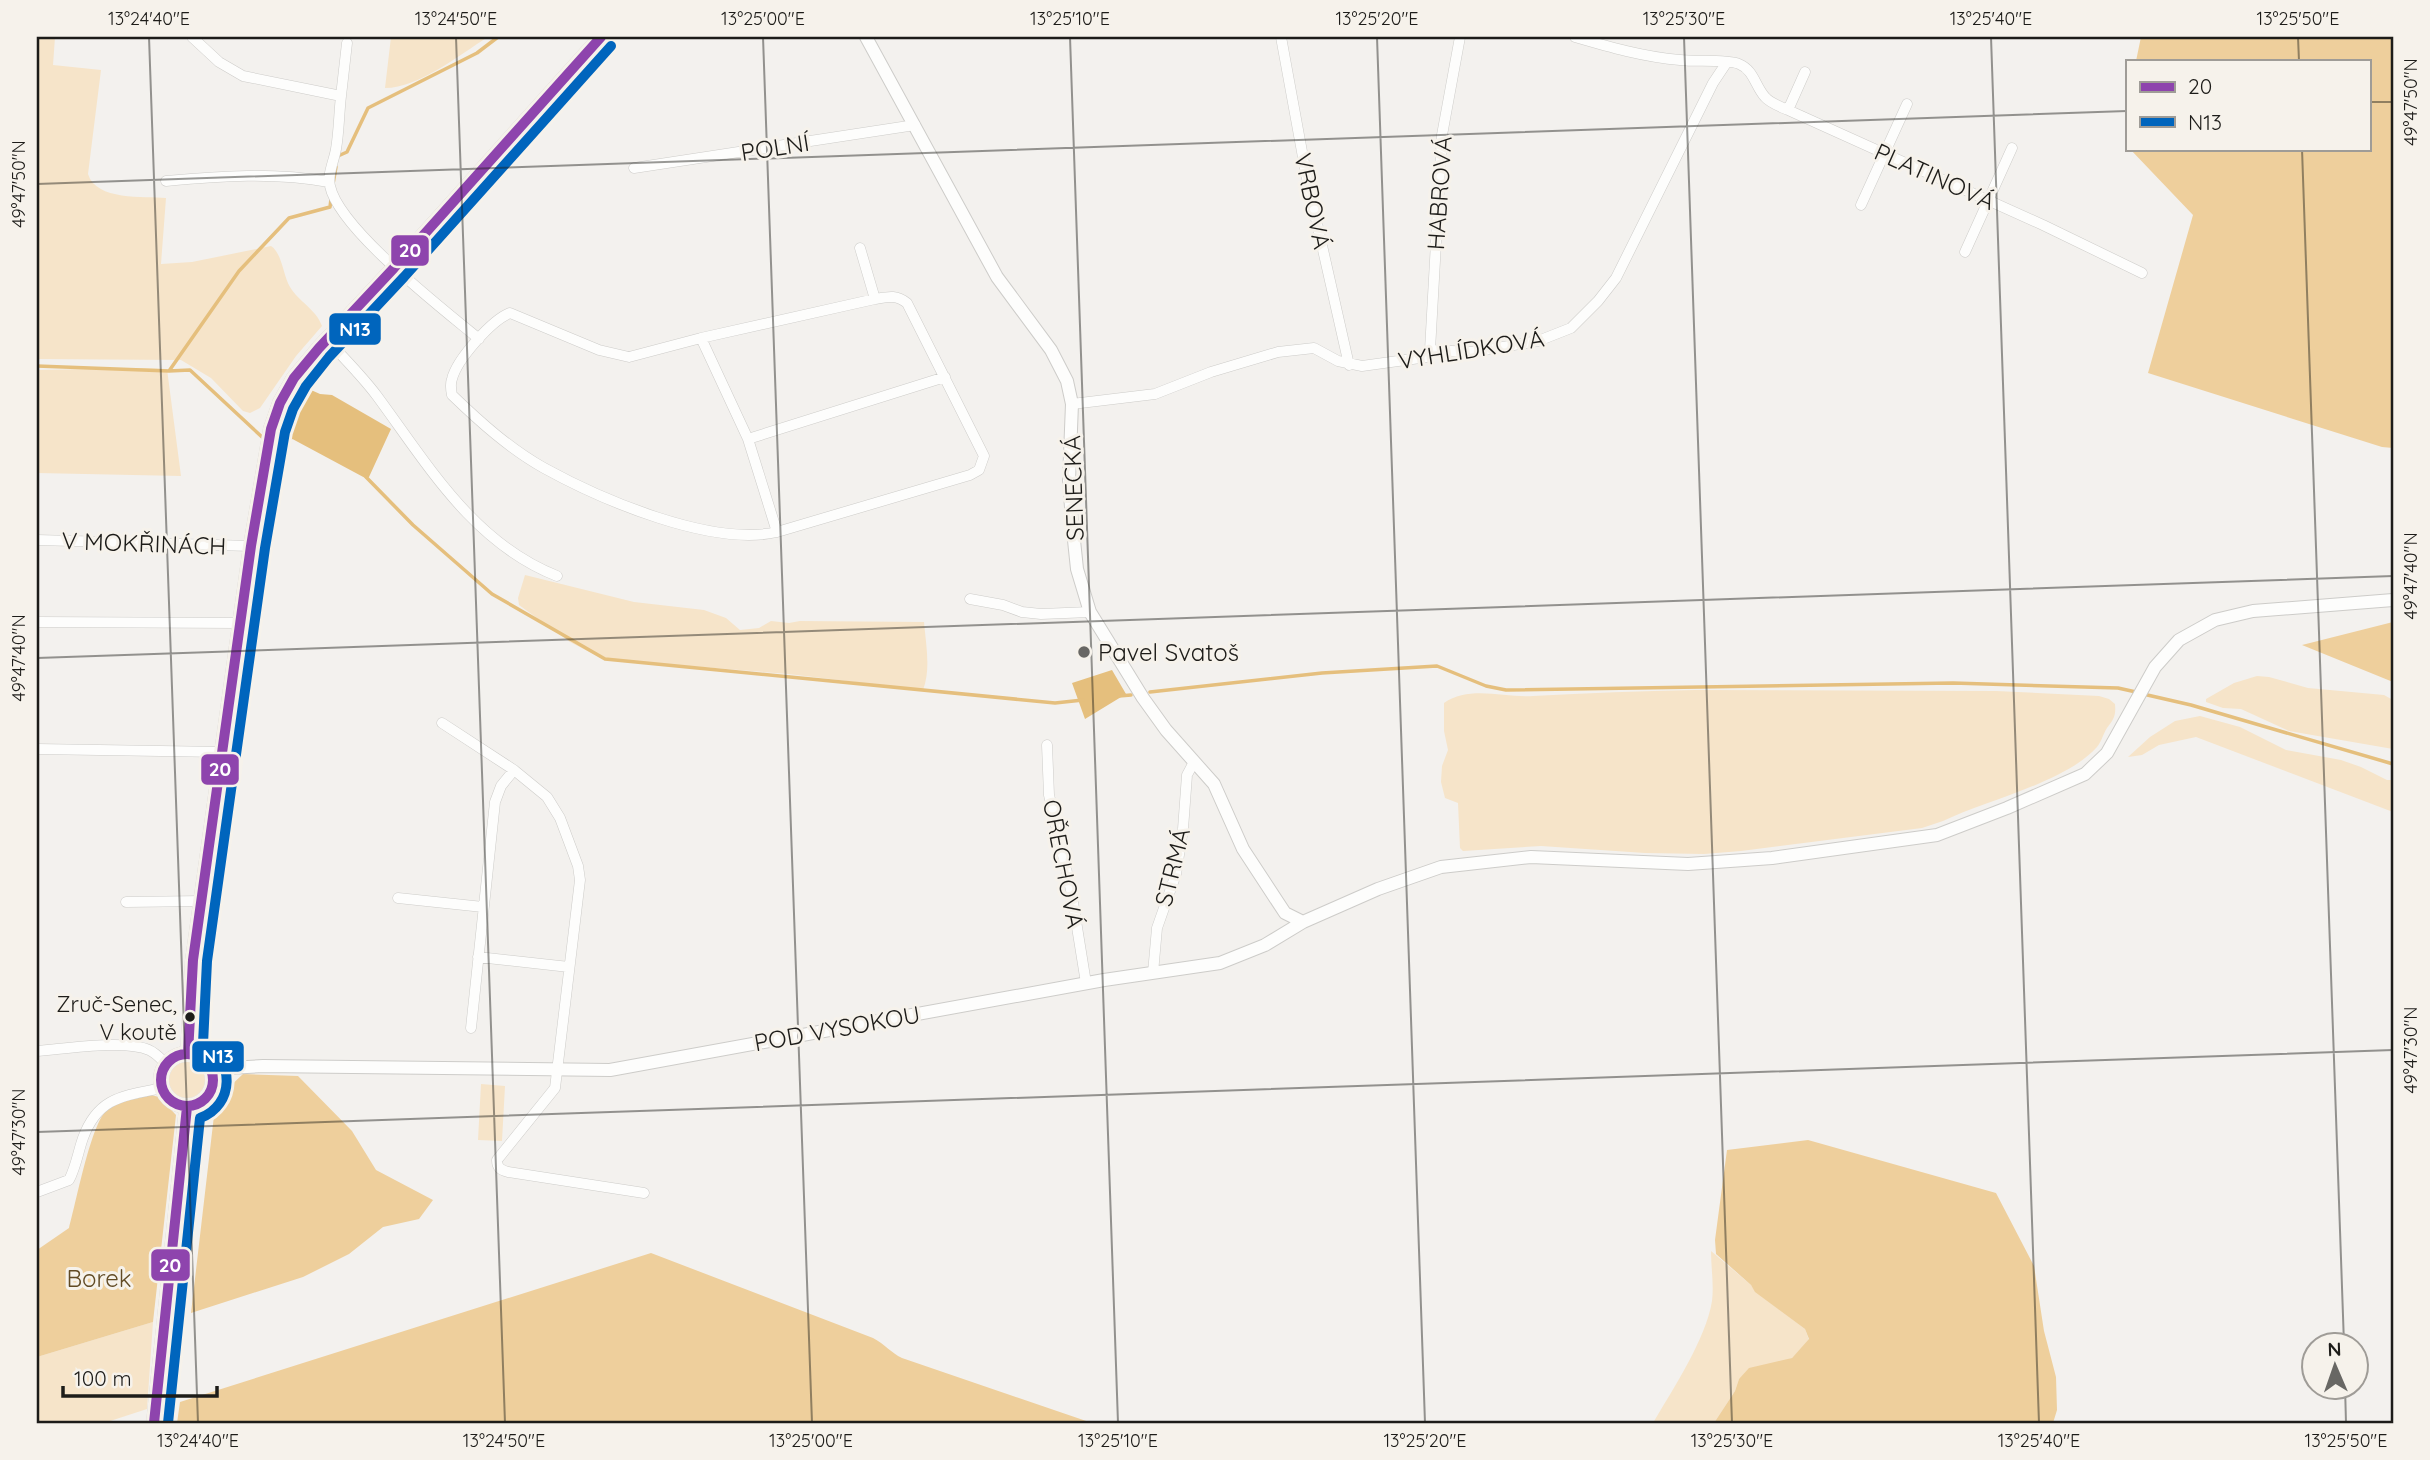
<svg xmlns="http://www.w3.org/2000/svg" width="2430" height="1460" font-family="Quicksand,sans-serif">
  <rect width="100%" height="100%" fill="#f3f1ee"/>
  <path fill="#f6e4c9" d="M37,37H55L53,65L101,70L88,174C96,201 144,196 166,198L161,264L192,262L271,246C282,253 283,275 290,287C299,302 316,309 322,326L296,356L260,408L250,413L243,411L211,378L181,360L37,359Z
    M391,37H488C459,55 419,88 385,88Z
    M143,368L167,369L181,476L37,473V370Z
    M525,575L634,602L704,610L726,618L740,630L759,628L771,621L789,623L800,621L924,622C926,645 931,669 923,690L788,674L603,659L570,642L519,605L518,598Z
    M2257,676L2269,677L2308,688L2384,695L2393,700V749L2289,731L2241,709L2223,708L2206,702V699L2234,683Z
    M1695,690L1996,691L2099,696L2109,699L2115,704C2116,716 2114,719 2107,728C2103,734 2102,741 2097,747C2066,782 1987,800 1943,821L1922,828L1741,851L1704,854L1645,853L1541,846L1463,851L1460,848L1458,803L1445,798L1441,782L1442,766L1448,750L1444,731V703C1470,685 1504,698 1533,696C1587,693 1641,691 1695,690Z
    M2200,716L2240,727L2286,750L2341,760L2361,767L2387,780H2393V812L2196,737L2159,745L2142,755L2128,757L2150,737L2175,721Z
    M169 1080a18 18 0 1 1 36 0a18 18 0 1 1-36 0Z
    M481,1084L505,1086L502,1141L478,1140Z
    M1711,1251L1751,1285L1756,1292L1805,1329L1809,1340L1792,1358L1739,1379L1735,1391L1714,1423H1653C1673,1389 1706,1339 1712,1301C1714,1284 1711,1268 1711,1251Z
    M153,1322L147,1409L104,1423H37V1357Z"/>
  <path fill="#eecf9c" d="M2141,37H2393V448L2382,447L2148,373L2193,215L2130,149H2369V61H2136Z
    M2393,622V682L2302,645Z
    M243,1074L298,1076L352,1131L376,1170L433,1200L419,1219L383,1227L349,1254L303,1277L191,1313L215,1107L224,1092Z
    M151,1095L159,1097L176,1115L153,1322L37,1357V1250L69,1228C76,1203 90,1129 105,1112C114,1101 138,1099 151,1095Z
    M1808,1140L1996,1193L2034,1266L2044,1331L2056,1377L2057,1410L2053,1423H1714L1735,1391L1739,1379L1749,1368L1792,1358L1809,1339L1805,1329L1755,1292L1751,1285L1716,1254L1715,1240L1727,1150Z
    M651,1253L873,1338C885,1344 891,1353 902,1358L1092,1423H177L180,1402Z"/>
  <path fill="#e5bf7d" d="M311,390L320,394L332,395L391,429L369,477L367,479L285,435Z
    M1112,670L1126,694L1085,719L1072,683Z"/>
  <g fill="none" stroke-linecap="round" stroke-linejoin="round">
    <path stroke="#e5bf7d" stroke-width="3.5" d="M338,156L347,152L368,108L477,53L498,37
      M333,184L336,167
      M37,366L169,371L190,370L262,437L267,439
      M169,371L239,271L289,218L330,207L331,199
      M274,441L294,437
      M366,477L413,525L492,594L605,659L1055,703L1083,700
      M1150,692L1322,673L1437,666L1486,686L1506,690L1953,683L2118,688L2136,692
      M2143,694L2191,705L2393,764
      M1119,696L1131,695"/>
    <g stroke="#cdccc9" stroke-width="11">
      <path id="minor" d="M192,37L219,62L243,76L341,96C339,113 339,132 336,149C334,161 327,175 330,186C339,229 443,309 479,339
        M1281,37L1307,179L1349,365
        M1575,37C1609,47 1644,57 1680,60C1694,62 1727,59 1739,64C1754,70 1755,86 1765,97C1770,103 1781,107 1788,110L2043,225L2142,273
        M341,96L347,43
        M1788,110L1805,72
        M634,168L915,125
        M166,181C221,176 274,172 329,182
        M1861,205L1907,104
        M860,248L875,299
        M1965,252L2012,148
        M510,313L599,350L629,357L701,338L748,439L777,532C712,547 602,500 544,468C510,449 480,422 452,395C451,390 450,384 452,379C457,359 492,320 510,313Z
        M701,338L875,299C887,297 896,294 907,303L984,456L979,470L970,475L777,532
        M327,340C344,358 362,376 377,396C428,465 473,543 557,576
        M1430,350L1442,135L1460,37
        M1072,404L1155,394L1211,372L1278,352L1314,348L1338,361L1362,366L1427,357L1430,350L1473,352L1538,341L1571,328L1598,301L1616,278L1713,83L1727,62
        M748,439L945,377
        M37,540L251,546
        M970,599L1003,605L1022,612L1041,614L1090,612
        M37,622L240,623
        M442,723L514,770L547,797L560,818L578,866L580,880L555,1088L501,1155L497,1160C497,1168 501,1170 508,1172L644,1193
        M1047,745L1049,795L1071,890L1086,983
        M37,749L222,752
        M398,898L483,907
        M126,902L203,901
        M478,957L569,967
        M1153,973L1157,928L1176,874L1183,829L1187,775L1194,762
        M471,1028L495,802L501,786L514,770
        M37,1051C64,1049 125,1039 149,1050C156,1053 161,1059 166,1064
        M37,1192L69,1180C76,1167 78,1152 83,1138C98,1097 123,1096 162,1088"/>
    </g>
    <g stroke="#cdccc9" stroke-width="14">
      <path id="tertiary" d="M866,37L997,277L1051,350L1067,381L1072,404L1069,480L1072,521L1077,569L1090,612L1143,698L1166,730L1214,784L1243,849L1285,913L1303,922
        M211,1069L263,1066L610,1070L1104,980L1220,963L1265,945L1303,922L1378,889L1441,867L1531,857L1688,864L1772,858L1937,835L2007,808L2085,774L2107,753L2155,667L2179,640L2215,620L2253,611L2393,600"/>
    </g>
    <g stroke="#cdccc9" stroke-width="16">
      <path id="secondary" d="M161 1080a26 26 0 1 1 52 0a26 26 0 1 1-52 0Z
        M188,1054L193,960L251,546L271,429L280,403L294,378L319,348L394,268L601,37
        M154,1423L187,1107"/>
    </g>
    <use href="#minor" stroke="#fdfdfc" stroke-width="10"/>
    <use href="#tertiary" stroke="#fdfdfc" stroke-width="12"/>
    <use href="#secondary" stroke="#fdfdfc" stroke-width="14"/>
    <g stroke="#f6f2eb" stroke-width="16">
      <path id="bus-1" d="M161 1080a26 26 0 1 1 52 0a26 26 0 1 1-52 0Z
        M188,1054L193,960L251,546L271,429L280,403L294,378L319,348L394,268L601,37
        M154,1423L187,1107"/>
    </g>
    <g stroke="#f6f2eb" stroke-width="16">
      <path id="bus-2" d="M168,1423L200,1118C235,1105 235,1059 203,1044L207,961L265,548L285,432L293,409L306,386L329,357L404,277L611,46"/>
    </g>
    <use href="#bus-1" stroke="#8e44ad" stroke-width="10"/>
    <use href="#bus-2" stroke="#0065bd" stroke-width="10"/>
  </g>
  <path fill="none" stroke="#1d1c19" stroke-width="2" stroke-opacity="0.45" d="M149,37L198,1423M456,37L505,1423M763,37L812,1423M1070,37L1118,1423M1377,37L1425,1423M1684,37L1732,1423M1991,37L2039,1423M2298,37L2299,61M2369,102H2393M2302,149L2344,1344M37,184L2127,111M37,658L2393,576M37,1132L2393,1050M2345,1386L2346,1423"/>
  <circle fill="#686764" stroke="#f6f2eb" stroke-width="2.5" cx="1084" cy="652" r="7"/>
  <circle fill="#1d1c19" stroke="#f6f2eb" stroke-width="2.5" cx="190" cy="1017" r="6"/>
  <g text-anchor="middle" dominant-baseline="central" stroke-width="6" stroke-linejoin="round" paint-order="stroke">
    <g font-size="22" fill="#1d1c19" stroke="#f6f2eb" text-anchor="end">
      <text x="177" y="1004">Zruč-Senec,<tspan x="177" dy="28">V koutě</tspan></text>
    </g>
    <g font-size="24" fill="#1d1c19" stroke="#f6f2eb">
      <text transform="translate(775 147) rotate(-9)">POLNÍ</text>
      <text transform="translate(1935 176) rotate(24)">PLATINOVÁ</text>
      <text transform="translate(1439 193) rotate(-86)">HABROVÁ</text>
      <text transform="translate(1313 201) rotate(78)">VRBOVÁ</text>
      <text transform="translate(1471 349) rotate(-9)">VYHLÍDKOVÁ</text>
      <text transform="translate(1073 488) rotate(-92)">SENECKÁ</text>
      <text transform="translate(144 543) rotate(2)">V MOKŘINÁCH</text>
      <text transform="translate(1064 864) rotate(79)">OŘECHOVÁ</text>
      <text transform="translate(1172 867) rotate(-76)">STRMÁ</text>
      <text transform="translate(837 1028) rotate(-10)">POD VYSOKOU</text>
    </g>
    <g font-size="24" fill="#1d1c19" stroke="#f6f2eb" text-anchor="start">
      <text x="1098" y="652">Pavel Svatoš</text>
    </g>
    <g font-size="24" fill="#614a24" stroke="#f6f2eb">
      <text x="99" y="1278">Borek</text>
    </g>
  </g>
  <g stroke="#f6f2eb" stroke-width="2.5">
    <rect x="390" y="234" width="40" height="33" rx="7" fill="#8e44ad"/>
    <rect x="328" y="312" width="54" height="34" rx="7" fill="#0065bd"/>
    <rect x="200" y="753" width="40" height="33" rx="7" fill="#8e44ad"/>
    <rect x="191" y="1040" width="54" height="33" rx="7" fill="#0065bd"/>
    <rect x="150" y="1248" width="41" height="34" rx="7" fill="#8e44ad"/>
  </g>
  <g font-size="19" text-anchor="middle" font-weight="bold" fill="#fff">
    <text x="410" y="257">20</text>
    <text x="355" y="336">N13</text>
    <text x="220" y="776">20</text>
    <text x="218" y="1063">N13</text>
    <text x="170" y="1272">20</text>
  </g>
  <rect width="2430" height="1460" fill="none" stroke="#f6f2eb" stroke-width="77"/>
  <rect x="2126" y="60" width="245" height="91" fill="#f6f2eb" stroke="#9f9c97" stroke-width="2"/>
  <rect x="2140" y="82" width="35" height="10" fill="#8e44ad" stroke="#9f9c97" stroke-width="2"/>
  <text x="2188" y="94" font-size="21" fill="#1d1c19">20</text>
  <rect x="2140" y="117" width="35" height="10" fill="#0065bd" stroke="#9f9c97" stroke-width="2"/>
  <text x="2188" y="130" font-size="21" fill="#1d1c19">N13</text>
  <g transform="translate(2335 1366) rotate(358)"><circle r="33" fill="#f6f2eb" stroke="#9f9c97" stroke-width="2"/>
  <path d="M0-5L12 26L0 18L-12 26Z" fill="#686764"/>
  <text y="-10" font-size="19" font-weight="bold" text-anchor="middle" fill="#1d1c19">N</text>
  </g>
  <path d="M63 1386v10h154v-10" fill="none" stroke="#1d1c19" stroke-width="3.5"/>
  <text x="74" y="1386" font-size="21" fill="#1d1c19" stroke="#f6f2eb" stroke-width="5" paint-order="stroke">100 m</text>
  <rect x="38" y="38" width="2354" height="1384" fill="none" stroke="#1d1c19" stroke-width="2.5"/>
  <g font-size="18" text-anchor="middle" fill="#1d1c19">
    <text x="149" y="25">13°24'40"E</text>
    <text x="456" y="25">13°24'50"E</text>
    <text x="763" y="25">13°25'00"E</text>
    <text x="1070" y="25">13°25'10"E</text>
    <text x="1377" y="25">13°25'20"E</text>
    <text x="1684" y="25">13°25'30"E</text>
    <text x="1991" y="25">13°25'40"E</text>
    <text x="2298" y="25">13°25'50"E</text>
    <text transform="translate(2411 102) rotate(-90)" y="6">49°47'50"N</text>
    <text transform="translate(19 184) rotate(-90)" y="6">49°47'50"N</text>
    <text transform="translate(2411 576) rotate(-90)" y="6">49°47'40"N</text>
    <text transform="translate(19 658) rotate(-90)" y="6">49°47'40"N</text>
    <text transform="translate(2411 1050) rotate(-90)" y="6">49°47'30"N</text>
    <text transform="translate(19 1132) rotate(-90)" y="6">49°47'30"N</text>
    <text x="198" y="1447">13°24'40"E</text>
    <text x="504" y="1447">13°24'50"E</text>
    <text x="811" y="1447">13°25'00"E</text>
    <text x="1118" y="1447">13°25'10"E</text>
    <text x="1425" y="1447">13°25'20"E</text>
    <text x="1732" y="1447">13°25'30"E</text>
    <text x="2039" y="1447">13°25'40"E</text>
    <text x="2346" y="1447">13°25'50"E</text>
  </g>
</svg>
